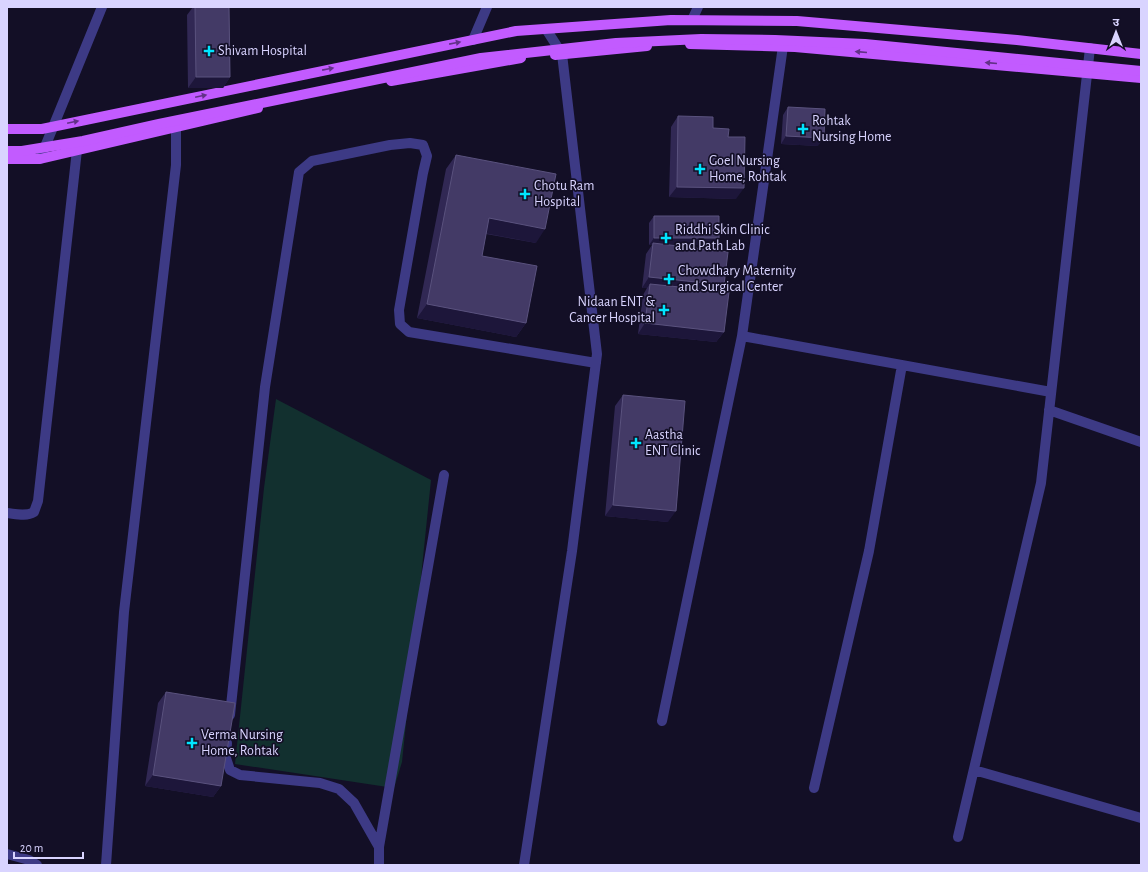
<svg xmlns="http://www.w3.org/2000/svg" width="1148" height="872" font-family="'Alegreya Sans','Noto Sans Devanagari',sans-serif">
  <rect width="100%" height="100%" fill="#130f26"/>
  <path fill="#12302f" d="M276,399L431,480L402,762L394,788L235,764L264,488Z"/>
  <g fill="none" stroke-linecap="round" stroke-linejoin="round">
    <path stroke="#3d3a85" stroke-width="10" d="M692,20L698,7
      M473,40L487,7
      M40,159L102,7
      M742,336L1051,392
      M1049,410L1141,442
      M7,513C16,514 26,517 34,512L38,501L77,150
      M230,715L265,387L299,172L312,161L390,145L410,143L423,145L427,156L423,173L399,310L400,324L409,332L596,363
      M662,721L742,336L783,46
      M227,743L226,758L230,770L240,775L320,783L339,789L354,803L379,847
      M974,770L1141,818
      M814,788L869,551L902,365
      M958,837L1041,483L1090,48
      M7,854L29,860L37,865
      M106,865L124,612L176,165V127
      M379,865V847L444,475
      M524,865L572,551L597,354L562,54L546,29"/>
    <path stroke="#c25bff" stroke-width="10" d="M690,44L795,47L1141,78
      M555,55L647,46
      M391,81L521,58
      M7,129H42L516,31L671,20L797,21L1017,40L1141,54
      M7,159H40L258,108"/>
    <path stroke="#c25bff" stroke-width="10" d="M7,151H22L83,141L159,124L481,58L616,43L701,39L775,40L865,44L1141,71"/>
  </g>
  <path fill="#312854" d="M193,7H229L230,77L223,88H188L187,15Z
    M788,107L818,146L781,144L783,115Z
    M678,116L713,128L728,137L736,199L669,197L671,127Z
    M456,155L536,243L486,234L482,256L526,323L516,337L417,318L446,169Z
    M654,216L719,238L714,245H672L724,285L719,291L724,332L716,342L638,334L643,295L647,288H642L646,254L652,245H649V223Z
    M623,395L668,522L605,516L615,406Z
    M166,692L221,786L213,797L145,786L158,703Z"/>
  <path fill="#1d163a" d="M196,77H230L223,88H188Z
    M786,136L824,138L818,146L781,144Z
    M677,187L744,188L736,199L669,197Z
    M489,218L545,229L536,243L479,232Z
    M654,238H719L714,245H653V243L652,245H649Z
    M649,277L724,285L716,296L650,284L647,288H642Z
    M427,304L526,323L516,337L417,318Z
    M645,323L724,332L716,342L638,334Z
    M613,505L676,511L668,522L605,516Z
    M153,775L221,786L213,797L145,786Z"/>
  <path fill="#433a66" stroke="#5a527e" d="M195,7H229L230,77H196Z
    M788,107L825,109L824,138L786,136Z
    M678,116L713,117V128L729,129L728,137H745L744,188L677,187Z
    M456,155L556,174L545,229L489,218L482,256L537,266L526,323L427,304Z
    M654,216H719V238H654Z
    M653,243L728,252L724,285L649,277Z
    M650,284L729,292L724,332L645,323Z
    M623,395L685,401L676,511L613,505Z
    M166,692L235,703L221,786L153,775Z"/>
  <defs><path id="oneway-solid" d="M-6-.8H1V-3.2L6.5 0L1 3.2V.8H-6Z"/></defs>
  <g fill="#623188">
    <use href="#oneway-solid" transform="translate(455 43) rotate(-11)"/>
    <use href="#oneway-solid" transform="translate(861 52) rotate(-175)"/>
    <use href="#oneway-solid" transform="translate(991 63) rotate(-175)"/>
    <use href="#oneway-solid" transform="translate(328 69) rotate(-11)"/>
    <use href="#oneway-solid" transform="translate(201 96) rotate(-12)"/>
    <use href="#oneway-solid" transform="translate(73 122) rotate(-12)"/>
  </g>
  <g fill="#00e5ff" stroke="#130f26" stroke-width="1.5">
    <path d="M207 45h4v4h4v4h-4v4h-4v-4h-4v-4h4z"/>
    <path d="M801 123h4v4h4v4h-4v4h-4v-4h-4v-4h4z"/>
    <path d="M698 163h4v4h4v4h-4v4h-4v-4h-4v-4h4z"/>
    <path d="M523 188h4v4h4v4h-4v4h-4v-4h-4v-4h4z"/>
    <path d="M664 232h4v4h4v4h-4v4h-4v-4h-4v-4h4z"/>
    <path d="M667 273h4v4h4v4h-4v4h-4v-4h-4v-4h4z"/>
    <path d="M662 304h4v4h4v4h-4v4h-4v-4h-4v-4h4z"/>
    <path d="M634 437h4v4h4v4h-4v4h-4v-4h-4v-4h4z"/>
    <path d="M190 737h4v4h4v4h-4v4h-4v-4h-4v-4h4z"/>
  </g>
  <g text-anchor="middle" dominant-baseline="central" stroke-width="3.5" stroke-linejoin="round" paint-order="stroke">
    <g font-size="14" fill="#d9d4ff" stroke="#130f26" text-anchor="start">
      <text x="218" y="51">Shivam Hospital</text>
      <text x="812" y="121">Rohtak<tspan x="812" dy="16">Nursing Home</tspan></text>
      <text x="709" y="161">Goel Nursing<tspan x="709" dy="16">Home, Rohtak</tspan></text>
      <text x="534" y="186">Chotu Ram<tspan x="534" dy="16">Hospital</tspan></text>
      <text x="675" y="230">Riddhi Skin Clinic<tspan x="675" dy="16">and Path Lab</tspan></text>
      <text x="678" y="271">Chowdhary Maternity<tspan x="678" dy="16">and Surgical Center</tspan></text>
      <text x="655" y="302" text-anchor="end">Nidaan ENT &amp;<tspan x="655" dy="16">Cancer Hospital</tspan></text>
      <text x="645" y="435">Aastha<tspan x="645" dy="16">ENT Clinic</tspan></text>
      <text x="201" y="735">Verma Nursing<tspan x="201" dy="16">Home, Rohtak</tspan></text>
    </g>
  </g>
  <rect width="1148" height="872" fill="none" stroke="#d9d4ff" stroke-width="16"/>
  <g transform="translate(1116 32)" stroke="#130f26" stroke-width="3" paint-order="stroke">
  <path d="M0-3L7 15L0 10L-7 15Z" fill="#d9d4ff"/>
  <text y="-6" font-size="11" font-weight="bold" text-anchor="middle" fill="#d9d4ff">उ</text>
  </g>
  <path d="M14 852v6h69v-6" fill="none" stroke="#d9d4ff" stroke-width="2"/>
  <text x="20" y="852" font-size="12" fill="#d9d4ff" stroke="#130f26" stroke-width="3" paint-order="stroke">20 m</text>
</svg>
